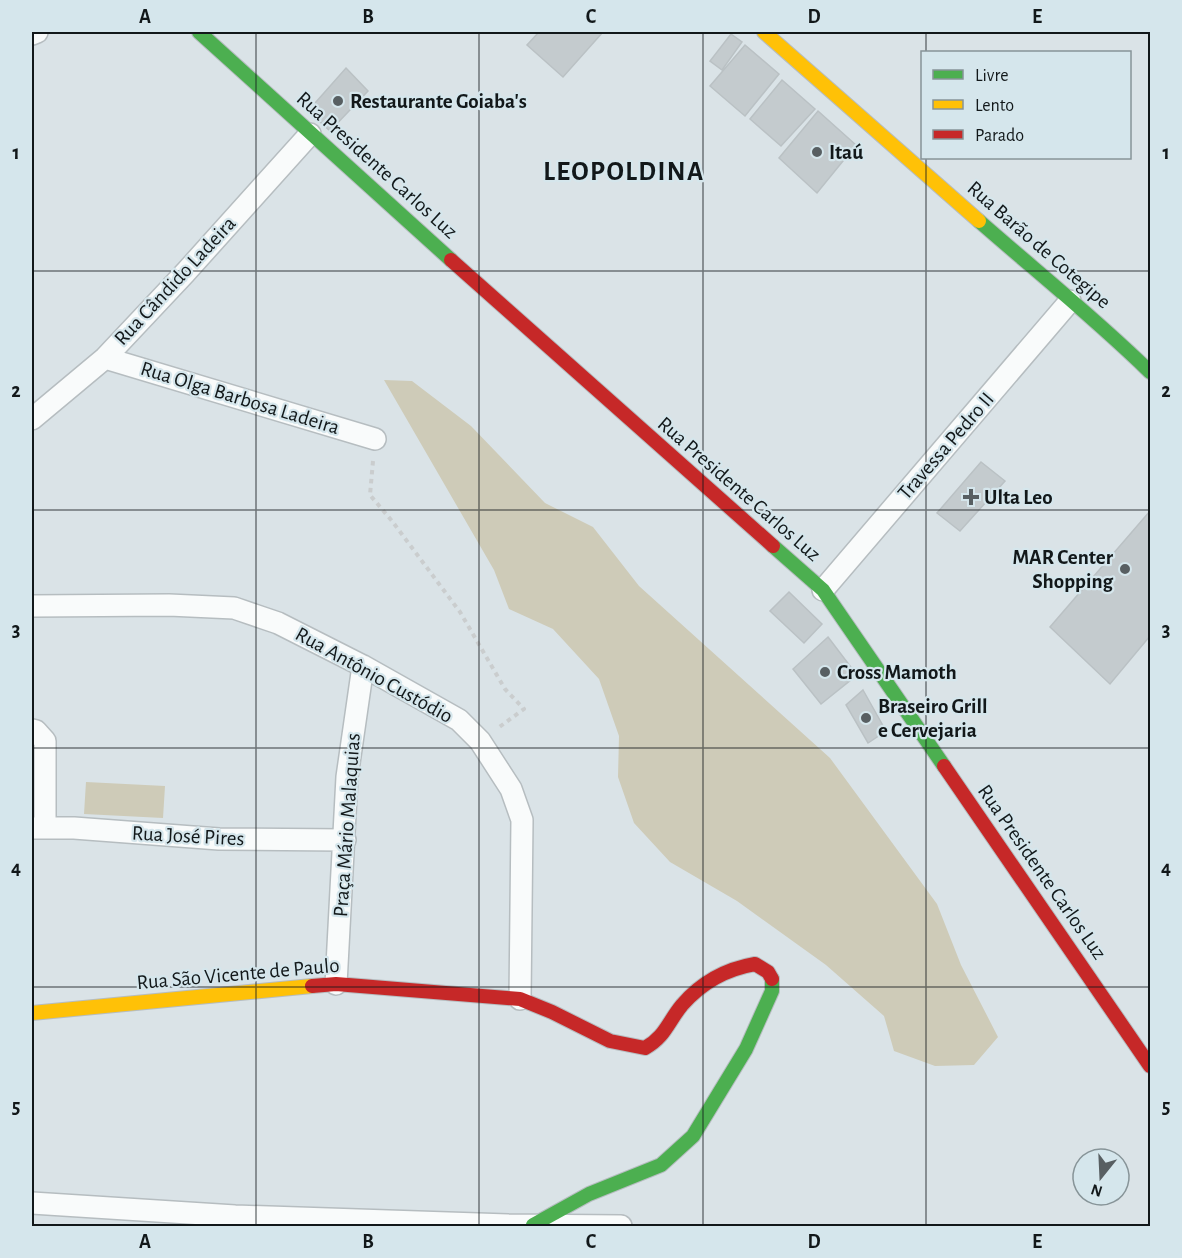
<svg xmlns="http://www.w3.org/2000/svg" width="1182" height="1258" font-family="'Alegreya Sans',sans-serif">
  <rect width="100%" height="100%" fill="#dae3e7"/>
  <path fill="#cecbb8" d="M384,380L412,381L471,426L545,503L593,527L639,586L830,758L937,904L961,965L998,1037L974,1065L935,1066L894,1051L884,1016L826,965L737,901L670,862L634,823L618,777L619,736L599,679L553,629L509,609L494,570Z
    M86,782L165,786L163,818L84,814Z"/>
  <path fill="#c4cbce" stroke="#bac1c4" stroke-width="1.5" d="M539,32H603L563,77L527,45Z
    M731,34L742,42L722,70L710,61Z
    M745,45L779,74L745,116L710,86Z
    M346,68L368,91L330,131L308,111Z
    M782,80L815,109L781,146L750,119Z
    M818,111L856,145L817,193L779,158Z
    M981,462L1005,481L960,531L937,513Z
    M1150,511V636L1110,684L1050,627Z
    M789,592L822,624L804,643L770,611Z
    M828,637L857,675L821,704L793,669Z
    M863,690L886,731L868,743L846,705Z"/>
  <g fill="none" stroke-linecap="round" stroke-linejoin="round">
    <g stroke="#b6bdc0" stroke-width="24">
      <path id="street" d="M32,34L37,32
        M105,358L375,439
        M32,419L105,358L185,273L310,134
        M823,590L1070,301
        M32,606L169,605L234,608L278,623L363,666L459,720L480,741L511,789L522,820L520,999
        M32,730L36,731L45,741V828
        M32,828H74L219,839L345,840
        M336,984L347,777L363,666
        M32,1203L235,1216L508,1225L621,1226"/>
    </g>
    <g stroke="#b6bdc0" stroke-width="16">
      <path id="fast" d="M199,32L451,260
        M979,221C1036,271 1096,319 1150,372
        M773,546L823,590L944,766
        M533,1225L589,1194L661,1165L693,1136L746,1049L772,991V979"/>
    </g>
    <g stroke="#b6bdc0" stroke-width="16">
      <path id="slow" d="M764,32L979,221
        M32,1013L312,986"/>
    </g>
    <g stroke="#b6bdc0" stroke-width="16">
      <path id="jam" d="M451,260L773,546
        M944,766L1150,1066
        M312,986L336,984L520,999L552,1012L610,1041L645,1048C665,1037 668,1022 682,1005C701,983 726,969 755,964L768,972L772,979"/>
    </g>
    <path stroke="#cacdce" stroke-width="4" stroke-dasharray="4.5 4.5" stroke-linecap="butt" d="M373,461L370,495L392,521L460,612L505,689L524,709L498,728"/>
    <use href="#street" stroke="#f9fbfb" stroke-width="21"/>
    <use href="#fast" stroke="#4caf50" stroke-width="14"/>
    <use href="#slow" stroke="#ffc107" stroke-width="14"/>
    <use href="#jam" stroke="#c62828" stroke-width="14"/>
  </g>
  <path fill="none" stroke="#12181a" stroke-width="1.5" stroke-opacity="0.55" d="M256,32V1226M479,32V1226M703,32V1226M926,32V52M926,158V1226M32,271H1150M32,510H1150M32,748H1150M32,987H1150"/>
  <g fill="#585f62" stroke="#d5e6ec" stroke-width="2">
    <circle cx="338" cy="101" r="6"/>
    <circle cx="817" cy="152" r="6"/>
    <path d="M968 488h6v6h6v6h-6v6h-6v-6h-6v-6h6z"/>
    <circle cx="1125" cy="569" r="6"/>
    <circle cx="825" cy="672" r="6"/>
    <circle cx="866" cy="718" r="6"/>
  </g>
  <g text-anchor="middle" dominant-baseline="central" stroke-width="4.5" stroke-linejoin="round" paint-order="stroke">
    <g font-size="21" font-weight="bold" fill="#12181a" stroke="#d5e6ec" text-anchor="start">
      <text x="350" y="101">Restaurante Goiaba's</text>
      <text x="829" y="152">Itaú</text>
      <text x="984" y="497">Ulta Leo</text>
      <text x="1113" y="557" text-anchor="end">MAR Center<tspan x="1113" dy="24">Shopping</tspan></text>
      <text x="837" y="672">Cross Mamoth</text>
      <text x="878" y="706">Braseiro Grill<tspan x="878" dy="24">e Cervejaria</tspan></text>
    </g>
    <g font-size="21" fill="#12181a" stroke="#d5e6ec">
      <text transform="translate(377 165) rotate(42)">Rua Presidente Carlos Luz</text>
      <text transform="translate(1039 245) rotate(41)">Rua Barão de Cotegipe</text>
      <text transform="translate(175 281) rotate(-47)">Rua Cândido Ladeira</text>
      <text transform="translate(240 398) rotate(17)">Rua Olga Barbosa Ladeira</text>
      <text transform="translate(946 446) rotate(-49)">Travessa Pedro II</text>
      <text transform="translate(739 489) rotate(41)">Rua Presidente Carlos Luz</text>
      <text transform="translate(374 675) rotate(29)">Rua Antônio Custódio</text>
      <text transform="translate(347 825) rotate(-86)">Praça Mário Malaquias</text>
      <text transform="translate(188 836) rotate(3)">Rua José Pires</text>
      <text transform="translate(1042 872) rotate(55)">Rua Presidente Carlos Luz</text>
      <text transform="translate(238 974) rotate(-5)">Rua São Vicente de Paulo</text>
    </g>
    <g font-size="27" font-weight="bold" letter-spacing="1.5" fill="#12181a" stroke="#d5e6ec">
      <text x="624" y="171">LEOPOLDINA</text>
    </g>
  </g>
  <rect width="1182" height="1258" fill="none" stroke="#d5e6ec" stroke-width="66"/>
  <rect x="921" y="51" width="210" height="108" fill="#d5e6ec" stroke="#879498" stroke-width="1.5"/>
  <rect x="933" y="70" width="30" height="9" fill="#4caf50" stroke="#879498" stroke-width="1.5"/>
  <text x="975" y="81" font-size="18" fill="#12181a">Livre</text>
  <rect x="933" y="100" width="30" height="9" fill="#ffc107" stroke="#879498" stroke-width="1.5"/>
  <text x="975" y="111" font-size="18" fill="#12181a">Lento</text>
  <rect x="933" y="130" width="30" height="9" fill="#c62828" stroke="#879498" stroke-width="1.5"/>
  <text x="975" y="141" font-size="18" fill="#12181a">Parado</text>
  <g transform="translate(1101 1177) rotate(198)"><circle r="28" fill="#d5e6ec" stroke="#879498" stroke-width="1.5"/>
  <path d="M0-4.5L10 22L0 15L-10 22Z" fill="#585f62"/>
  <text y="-9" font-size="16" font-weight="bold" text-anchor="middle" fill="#12181a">N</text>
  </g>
  <rect x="33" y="33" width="1116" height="1192" fill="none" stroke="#12181a" stroke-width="2"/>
  <g font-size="20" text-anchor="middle" font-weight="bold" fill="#12181a">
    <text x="145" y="23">A</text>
    <text x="368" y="23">B</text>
    <text x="591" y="23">C</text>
    <text x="814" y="23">D</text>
    <text x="1037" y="23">E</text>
    <text x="16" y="159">1</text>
    <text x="1166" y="159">1</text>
    <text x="16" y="397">2</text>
    <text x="1166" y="397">2</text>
    <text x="16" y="636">3</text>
    <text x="1166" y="636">3</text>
    <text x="16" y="874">4</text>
    <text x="1166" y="874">4</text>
    <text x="16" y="1113">5</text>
    <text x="1166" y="1113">5</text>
    <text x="145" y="1248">A</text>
    <text x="368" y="1248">B</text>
    <text x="591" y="1248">C</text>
    <text x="814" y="1248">D</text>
    <text x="1037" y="1248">E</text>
  </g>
</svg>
